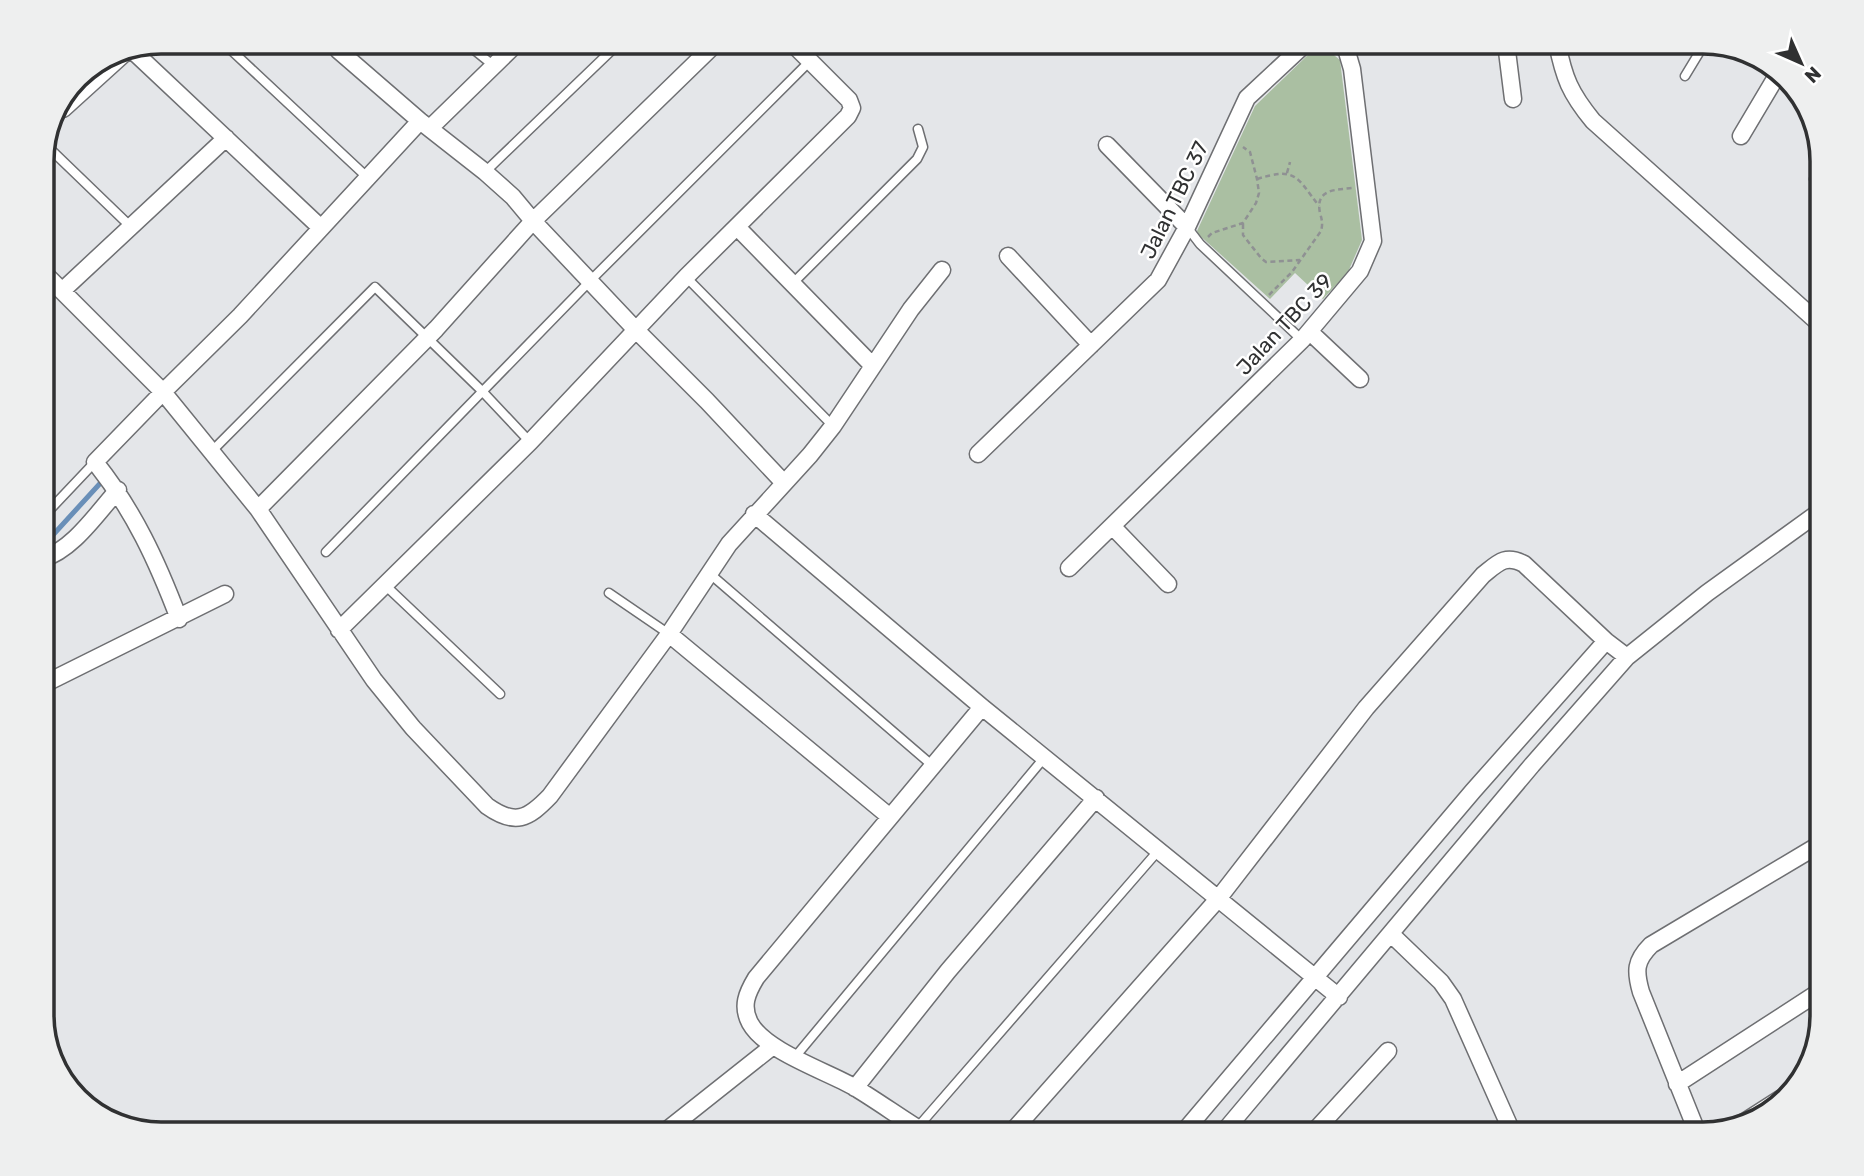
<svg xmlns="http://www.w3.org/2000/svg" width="1864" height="1176" font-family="Rubik,sans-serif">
  <rect width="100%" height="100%" fill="#e4e6e9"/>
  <path fill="#aabfa2" d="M1317,49L1329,51L1340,60L1362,240L1348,272L1323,299L1295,273L1270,299L1198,234L1197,231L1255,106L1312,51Z"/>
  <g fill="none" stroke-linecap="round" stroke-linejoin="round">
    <path stroke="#698fb8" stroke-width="5" d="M42,547L105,478"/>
    <g stroke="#6e6f72" stroke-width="11">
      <path id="lane" d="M473,49L494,66
        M231,50L368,178
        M1685,76L1705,43
        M46,145L130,226
        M485,172L614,48
        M1814,179L1822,166
        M1187,227L1200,244L1302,340
        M686,277L833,426
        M792,284L917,159L923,147L918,129
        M212,451L375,287L482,391L530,442
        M42,518L95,462
        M326,552L590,281L810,61
        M709,573L933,766
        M385,585L500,694
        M609,593L669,634
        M795,1057L1044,758
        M917,1128L1158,851"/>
    </g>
    <g stroke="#6e6f72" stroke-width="19">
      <path id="street" d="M1506,43L1513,99
        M1557,43C1564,78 1570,93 1593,121L1822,326
        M338,50L420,121L485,172L513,197L533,221L636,330L707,401L784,483
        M133,51L321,228
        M63,109L127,51
        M430,128L511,49
        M1741,136L1779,72
        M1107,145L1187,227
        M737,227L873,366
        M1008,256L1091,345
        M42,271L163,392L258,509L374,680L413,728L487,806C515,826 528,819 550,796L669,634L729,544L810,455L833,426L911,309L942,270
        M63,290L226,138
        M1310,332L1360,379
        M978,454L1158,280L1187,227L1247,98L1305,44
        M258,509L436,329L533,221L711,48
        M754,514L982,707L1339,997
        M1113,527L1168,584
        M42,559C73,550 97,513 118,490
        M1069,568L1302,340L1360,271L1373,241L1352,69L1347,52L1341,44
        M179,619C157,561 134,511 95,462L163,392L240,316L420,121
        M339,630L530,442L686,277L848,116L852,108L849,100L796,47
        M669,634L890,817
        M42,685L225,594
        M1391,934L1441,982L1453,999L1513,1134
        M1677,1084L1822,990
        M855,1088L948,971L1096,798
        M1741,1124L1788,1094
        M662,1134L773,1046
        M927,1134C902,1119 879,1102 854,1087C826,1071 765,1051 750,1023C741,1006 747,993 756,978L982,707
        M1010,1134L1218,899L1366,708L1483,575C1498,563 1505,554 1524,564L1606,641L1627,657
        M1182,1134L1473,791L1606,641
        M1222,1134L1532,765L1627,657L1707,593L1822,510
        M1312,1134L1388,1051
        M1698,1134L1641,992C1635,971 1635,961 1651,945L1822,843"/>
    </g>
    <path stroke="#8f9193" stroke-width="2.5" stroke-dasharray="5 3.5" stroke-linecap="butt" d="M1287,173L1290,162
      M1257,179C1296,167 1296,176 1319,206
      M1243,224V235L1261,258L1266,262L1300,260
      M1208,237L1212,233L1243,223L1256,203L1259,193L1257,179L1250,152L1243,147
      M1269,295L1292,272L1321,231C1323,224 1322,220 1320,213C1315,189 1335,190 1352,188"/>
    <use href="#lane" stroke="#fff" stroke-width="8"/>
    <use href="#street" stroke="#fff" stroke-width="16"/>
  </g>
  <g text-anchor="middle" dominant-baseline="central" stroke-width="5" stroke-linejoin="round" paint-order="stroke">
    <g font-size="21" fill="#303132" stroke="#fff">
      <text transform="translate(1174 200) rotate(-64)">Jalan TBC 37</text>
      <text transform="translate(1284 324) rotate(-47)">Jalan TBC 39</text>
    </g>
  </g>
  <path d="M0 0H1864V1176H0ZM161 54H1703A107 107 0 0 1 1810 161V1015A107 107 0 0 1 1703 1122H161A107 107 0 0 1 54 1015V161A107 107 0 0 1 161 54Z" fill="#eeefef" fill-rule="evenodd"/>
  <path fill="none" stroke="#303132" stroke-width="3.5" d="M161 54H1703A107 107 0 0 1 1810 161V1015A107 107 0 0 1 1703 1122H161A107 107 0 0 1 54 1015V161A107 107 0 0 1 161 54Z"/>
  <g transform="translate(1801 63) rotate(135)" stroke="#ffffff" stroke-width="5" paint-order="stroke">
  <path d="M0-5L12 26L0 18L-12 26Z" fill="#303132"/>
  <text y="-10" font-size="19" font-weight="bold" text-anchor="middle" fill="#303132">N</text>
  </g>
</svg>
